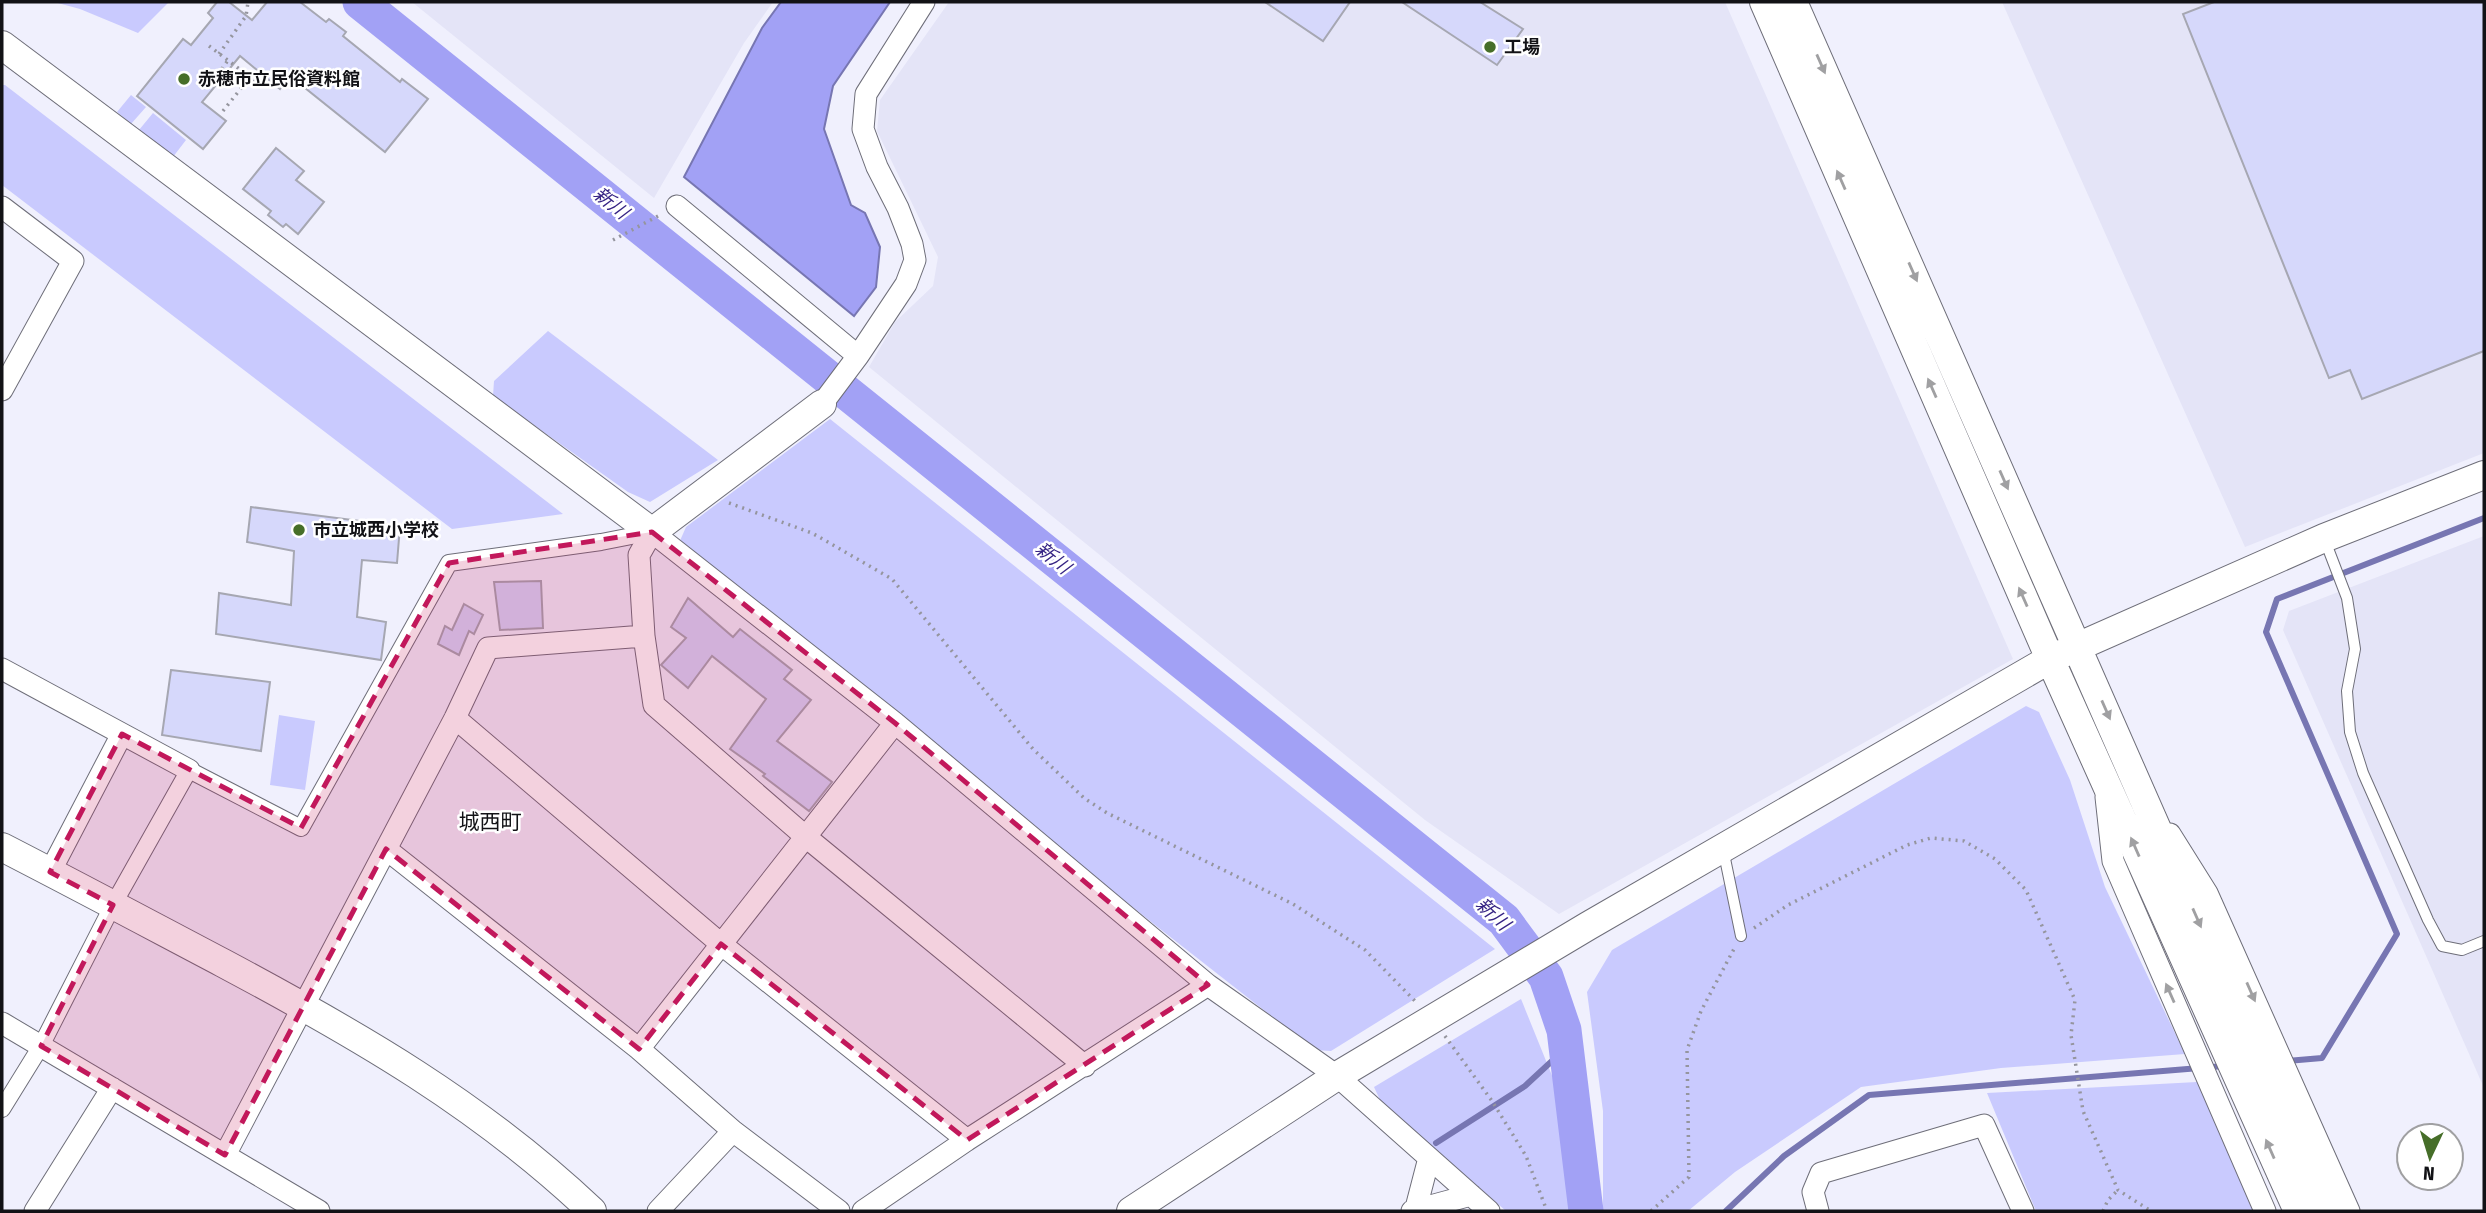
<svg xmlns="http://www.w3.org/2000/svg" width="2486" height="1213" font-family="'Fira Sans Condensed','Noto Sans JP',sans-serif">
  <rect width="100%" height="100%" fill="#f0f0fd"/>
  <path fill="#e4e4f7" d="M412,2H773L744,43L654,198Z
    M949,2H1725L2013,659L1559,914L1425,820L869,367L895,322L933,286L938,257L877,131L880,100Z
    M2002,2H2484V453L2245,547Z
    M2484,536V1088L2283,630L2289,611Z"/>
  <path fill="#c9cafe" d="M54,2H169L138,33L80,9Z
    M2,85H5L563,514L452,529L2,185Z
    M131,95L146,107L131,124L117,112Z
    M153,113L186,140L173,157L139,130Z
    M548,331L718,460L650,502L628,492L493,396L494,381Z
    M830,419L1495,949L1331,1051L1315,1050L1155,925L679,543L686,527Z
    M2026,706L2039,712L2070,780L2105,887L2185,1054L2001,1068L1861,1087L1735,1172L1688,1211H1603V1111L1587,992L1612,950Z
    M279,715L315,721L305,790L270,785Z
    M1521,999L1555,1083L1572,1172L1575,1211H1506L1381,1102L1374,1087Z
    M2197,1082L2257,1211H2036L1987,1093Z"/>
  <path fill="#a2a1f5" stroke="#7776b2" stroke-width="2" d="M781,2H890L833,86L824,129L851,205L865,213L880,247L876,287L854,316L684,177L762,28Z"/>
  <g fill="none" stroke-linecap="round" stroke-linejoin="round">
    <path stroke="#7776b2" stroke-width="6" d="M2287,1061L2322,1058L2397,934L2266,632L2277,599L2484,518
      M1436,1143L1525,1086L1566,1048
      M1726,1211L1784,1156L1869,1095L2224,1066"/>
    <path stroke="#a2a1f5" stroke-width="35" d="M360,2L1504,920L1546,977L1564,1030L1586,1211"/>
  </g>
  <path fill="#d6d8fb" stroke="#a6a7b2" stroke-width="2" d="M217,2H229L252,20L267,2H300L326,22L329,19L346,32L343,36L400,82L402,79L428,99L385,152L290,76L280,89L240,56L202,102L226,121L203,149L137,96L183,39L191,45L213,18L208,13Z
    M1265,2H1350L1323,41Z
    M1402,2H1480L1523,29L1497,65Z
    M2214,2H2484V351L2362,399L2350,370L2329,378L2183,14Z
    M276,148L304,171L296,180L324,202L298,234L286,224L283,227L268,215L271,211L243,189Z
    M251,507L400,526L397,563L362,560L357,617L386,622L381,660L216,634L219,593L291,605L294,551L247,542Z
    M541,581L543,628L500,630L494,582Z
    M688,598L733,637L740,629L792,670L784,679L811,700L777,741L832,782L809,811L763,776L765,774L730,749L766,699L712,656L688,688L661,665L686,638L671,627Z
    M464,604L483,615L474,634L469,631L459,655L438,644L445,626L452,630Z
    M171,670L270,682L261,751L162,735Z"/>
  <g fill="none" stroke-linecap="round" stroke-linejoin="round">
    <g stroke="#6e6e79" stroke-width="12">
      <path id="service" d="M2324,538L2347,598L2355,649L2347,691L2350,732L2363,773L2428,920L2442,946L2462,950L2484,941
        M1723,849L1741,936"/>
    </g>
    <g stroke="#6e6e79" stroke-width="18">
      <path id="pedestrian" d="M2,1109L41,1046L113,905L189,770L301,828L449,563L601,542L652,532"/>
    </g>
    <g stroke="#6e6e79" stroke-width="23">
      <path id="minor" d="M677,206L858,356
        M2,207L73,261L2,390
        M822,404L858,356L906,284L915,260L912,244L898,208L877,167L863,129L866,94L924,2
        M2,669L189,770
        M455,718L721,944L967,1140
        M2106,797L2113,861L2265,1211
        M2170,834L2207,893L2349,1211
        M386,849L639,1049L733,1131L839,1211
        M50,872L122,734
        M2,1023L319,1211
        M639,1049L895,723
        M1085,1066L806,837L654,705L644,636L639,555L652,532L895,723L1208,985L1337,1076L1489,1211
        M225,1155L455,718L488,648L644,636
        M1416,1208L1429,1158
        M35,1211L112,1088
        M658,1211L733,1131
        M863,1211L967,1140L1208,985
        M1412,1211L1471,1195
        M1818,1211L1813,1192L1821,1173L1984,1125L2023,1211"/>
    </g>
    <g stroke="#6e6e79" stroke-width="30">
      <path id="tertiary" d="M1764,2L2050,659L2298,1211
        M1793,2L2325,1211
        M2,45L652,532L822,404
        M2,847C76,885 149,924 223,963C358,1035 480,1105 592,1211
        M1131,1211L1337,1076L1588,926L2050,659L2324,538L2484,475"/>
    </g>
    <path stroke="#95959e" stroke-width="3.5" stroke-dasharray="2 5" stroke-linecap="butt" d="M209,46L258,83
      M219,54L246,16L248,2
      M222,69L228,60
      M223,111L250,77
      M613,240L660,215
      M729,503L812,533L892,579L1033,749L1084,798L1107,813L1293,904L1365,950L1415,1001
      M1754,928L1788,905L1907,845L1931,838L1964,841L1995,859L2026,890L2075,1000L2071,1035L2083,1111L2118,1190L2151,1211
      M1445,1036L1492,1101L1526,1156L1547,1211
      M1651,1211L1689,1177L1687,1050L1701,1011L1735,947
      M2103,1211L2108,1200L2118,1190"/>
    <use href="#service" stroke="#fff" stroke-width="10"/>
    <use href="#pedestrian" stroke="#fff" stroke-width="16"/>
    <use href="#minor" stroke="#fff" stroke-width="21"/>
    <use href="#tertiary" stroke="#fff" stroke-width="28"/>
  </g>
  <defs><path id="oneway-solid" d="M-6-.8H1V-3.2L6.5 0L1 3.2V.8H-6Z" transform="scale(1.75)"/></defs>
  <g fill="#a0a0a2">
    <use href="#oneway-solid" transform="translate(1821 64) rotate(66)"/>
    <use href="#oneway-solid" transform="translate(1841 180) rotate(-114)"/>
    <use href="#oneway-solid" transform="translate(1913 272) rotate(66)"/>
    <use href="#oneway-solid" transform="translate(1932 388) rotate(-114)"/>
    <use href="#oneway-solid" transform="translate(2004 480) rotate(66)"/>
    <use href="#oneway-solid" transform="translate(2023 597) rotate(-114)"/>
    <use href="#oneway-solid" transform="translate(2106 710) rotate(66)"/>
    <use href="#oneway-solid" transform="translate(2135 847) rotate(-114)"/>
    <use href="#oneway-solid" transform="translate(2197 918) rotate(66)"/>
    <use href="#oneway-solid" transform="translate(2251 992) rotate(66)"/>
    <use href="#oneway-solid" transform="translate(2170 993) rotate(-114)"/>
    <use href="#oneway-solid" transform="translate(2270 1149) rotate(-114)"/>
  </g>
  <path fill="#c2185b" fill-opacity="0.2" stroke="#c2185b" stroke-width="5" stroke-dasharray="14 9" stroke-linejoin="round" d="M652,532L895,723L1208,985L967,1140L721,944L639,1049L386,849L225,1155L41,1046L113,905L50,872L122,734L301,828L449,563Z"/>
  <g fill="#466e29" stroke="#fff" stroke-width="2.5">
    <circle cx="1490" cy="47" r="7"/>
    <circle cx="184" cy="79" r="7"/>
    <circle cx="299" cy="530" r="7"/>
  </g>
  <g text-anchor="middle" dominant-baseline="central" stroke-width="5" stroke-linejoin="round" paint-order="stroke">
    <g font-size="18" font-weight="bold" fill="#121216" stroke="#fff" text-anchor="start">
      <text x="1504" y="47">工場</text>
      <text x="198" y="79">赤穂市立民俗資料館</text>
      <text x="313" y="530">市立城西小学校</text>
    </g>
    <g font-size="19" font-style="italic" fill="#362484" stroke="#fff">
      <text transform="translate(611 203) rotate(39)">新川</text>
      <text transform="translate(1053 558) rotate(39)">新川</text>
      <text transform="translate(1493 914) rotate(43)">新川</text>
    </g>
    <g font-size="21" fill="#121216" stroke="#fff">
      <text x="490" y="822">城西町</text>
    </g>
  </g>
  <rect width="2486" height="1213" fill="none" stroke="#121216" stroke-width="7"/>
  <g transform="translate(2430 1157) rotate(184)"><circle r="33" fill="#ffffff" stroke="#a0a0a2" stroke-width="2"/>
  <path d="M0-5L12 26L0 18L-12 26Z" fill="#466e29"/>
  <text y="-10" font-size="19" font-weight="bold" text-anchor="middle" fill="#121216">N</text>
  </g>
</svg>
